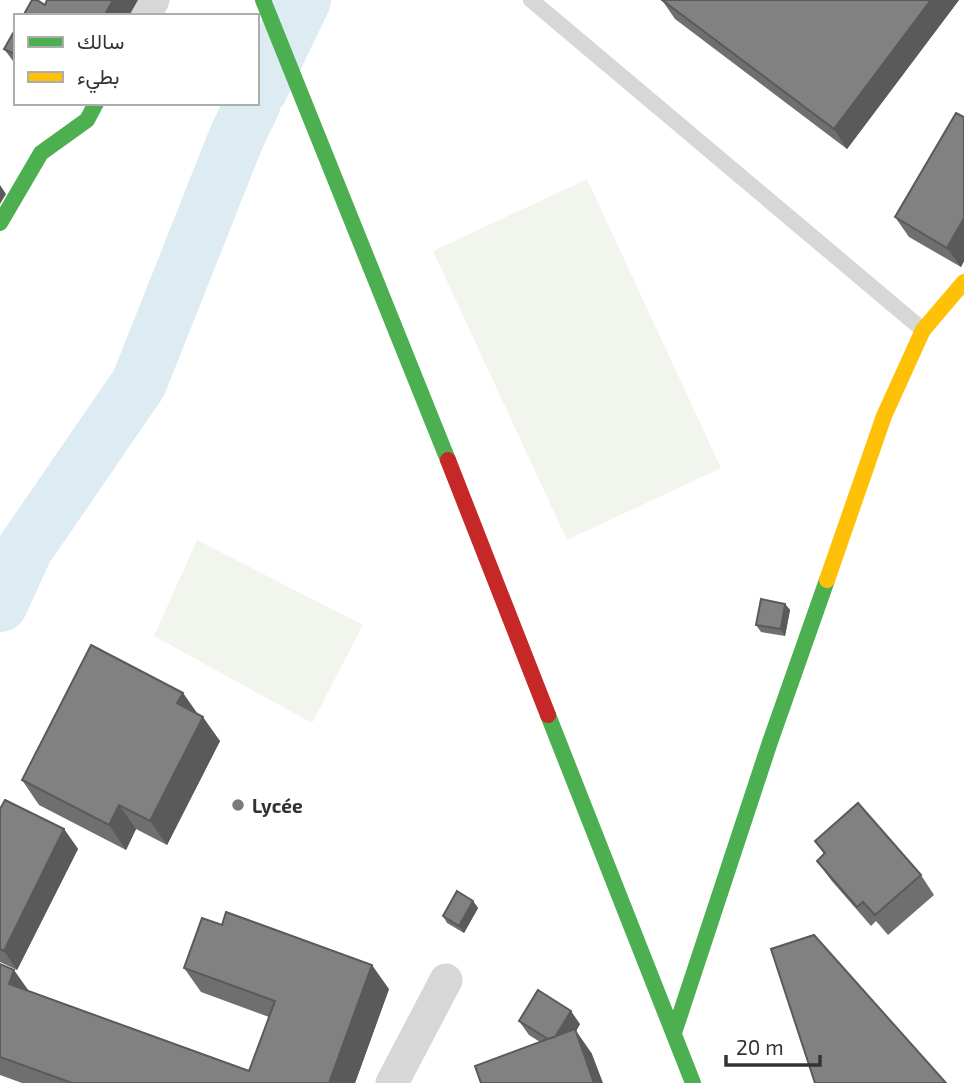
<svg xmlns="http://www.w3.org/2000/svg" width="964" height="1083" font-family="'Exo 2',Vazirmatn,sans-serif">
  <rect width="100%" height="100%" fill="#fff"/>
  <path fill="#f1f5ed" d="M587,179L721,468L567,540L433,251Z
    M197,540L363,625L312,723L154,636Z"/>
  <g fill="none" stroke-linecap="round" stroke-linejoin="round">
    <path stroke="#ddebf3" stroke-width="56" d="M260,89L303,0
      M0,604L25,549L139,383L237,136L253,103"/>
    <path stroke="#d7d7d7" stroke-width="16" d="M531,0L923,330"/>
    <path stroke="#d7d7d7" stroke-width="33" d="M144,16L153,0
      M392,1083L446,980"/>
    <path stroke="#4caf50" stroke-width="16" d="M263,0L448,460
      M0,223L41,153L87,120L96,103
      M548,715L693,1083
      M674,1033L770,742L827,580"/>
    <path stroke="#ffc107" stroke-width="16" d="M827,580L884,416L923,330L964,282"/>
    <path stroke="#c62828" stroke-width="16" d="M448,460L548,715"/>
  </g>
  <path fill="#6f6f6f" d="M662,0H959L847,149L675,19Z
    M16,28V65L4,49Z
    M964,117V261L961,267L909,237L895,217Z
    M785,604L790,610L785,636L761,632L756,625Z
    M183,693L197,714L220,741L167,845L136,829L126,850L39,805L22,780Z
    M0,809L64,829L78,849L17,970L0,962Z
    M815,841L921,875L934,895L888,935L876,921L871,926L831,880L817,861L824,854Z
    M473,901L478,908L464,933L447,923L443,916Z
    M0,964L29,991L249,1071L269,1017L201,992L184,968L389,989L355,1083H22L0,1075Z
    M519,1021L580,1024L576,1031L592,1054L540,1042L529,1035Z"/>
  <path fill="#5a5a5a" d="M113,0H138L129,16H104Z
    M931,0H959L847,149L834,129Z
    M0,185L6,194L0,204Z
    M964,218V261L961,267L947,248Z
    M785,604L790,610L785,636L781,629Z
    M183,693L200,717L177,703Z
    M203,717L220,741L167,845L150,821Z
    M119,805L136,829L126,850L109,825Z
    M64,829L78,849L17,970L4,951Z
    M473,901L478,908L464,933L459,926Z
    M372,965L389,989L355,1083H329Z
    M14,970L31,994L9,984Z
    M571,1011L580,1024L576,1031L592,1054L603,1083H594L552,1042Z"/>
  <path fill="#818181" stroke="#5a5a5a" stroke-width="2" d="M32,0H37L45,5L47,0H113L104,16H23Z
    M662,0H931L834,129Z
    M16,28V55L4,49Z
    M956,113L964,117V218L947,248L895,217Z
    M761,599L785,604L781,629L756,625Z
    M91,645L183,693L177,703L203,717L150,821L119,805L109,825L22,780Z
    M5,800L64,829L4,951L0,949V809Z
    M858,803L921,875L875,915L863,902L857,907L817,861L825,853L815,841Z
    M457,891L473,901L459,926L443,916Z
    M226,912L372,965L329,1083H72L0,1057V964L14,970L9,984L249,1071L275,1001L184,968L202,918L222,925Z
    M814,935L946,1083H815L771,949Z
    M538,990L571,1011L555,1037L548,1039L519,1021Z
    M575,1029L594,1083H481L475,1066Z"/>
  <circle fill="#7a7a7a" stroke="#fff" stroke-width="2.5" cx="238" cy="805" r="7"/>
  <g text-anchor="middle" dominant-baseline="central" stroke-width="7" stroke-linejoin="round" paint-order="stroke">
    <g font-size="19" font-weight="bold" fill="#333" stroke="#fff" text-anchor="start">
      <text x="252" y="805">Lycée</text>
    </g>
  </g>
  <rect x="14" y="14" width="245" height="91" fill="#ffffff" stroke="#adadad" stroke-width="2"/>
  <rect x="28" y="37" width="35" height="10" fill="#4caf50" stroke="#adadad" stroke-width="2"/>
  <text x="77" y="49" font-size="21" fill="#333333">سالك</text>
  <rect x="28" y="72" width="35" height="10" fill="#ffc107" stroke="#adadad" stroke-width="2"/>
  <text x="77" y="84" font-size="21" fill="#333333">بطيء</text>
  <path d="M726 1055v10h94v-10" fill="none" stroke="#333333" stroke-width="3.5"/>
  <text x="736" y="1055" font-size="21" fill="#333333" stroke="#ffffff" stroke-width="5" paint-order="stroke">20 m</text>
</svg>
